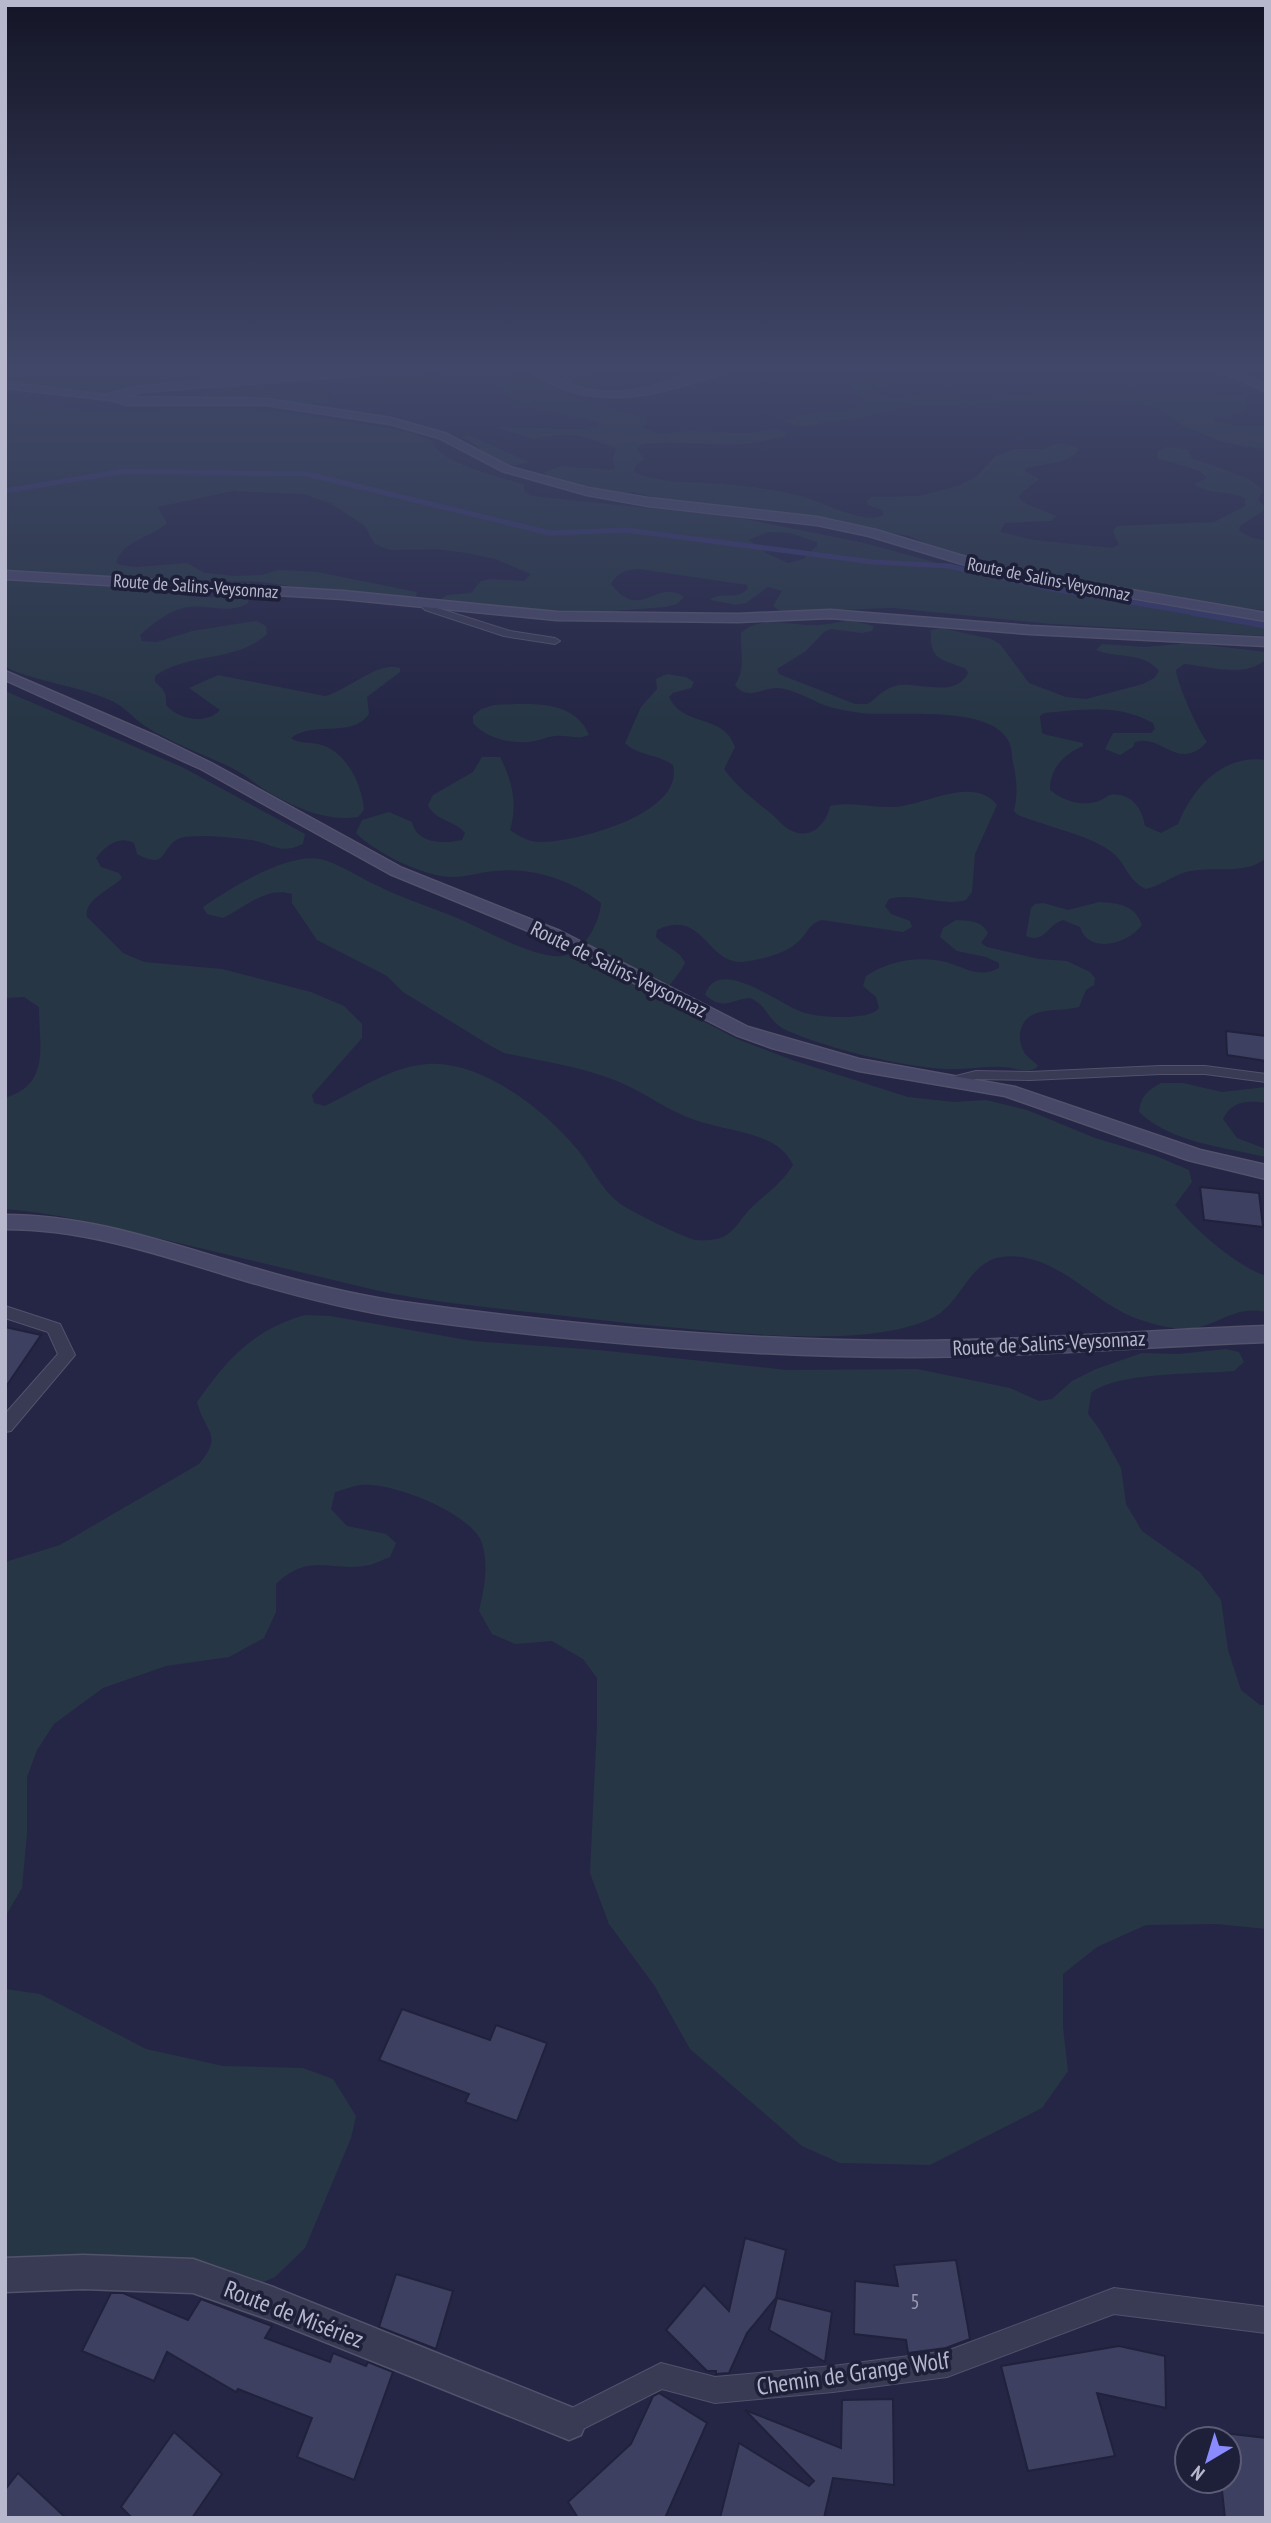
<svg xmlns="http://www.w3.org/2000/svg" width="1271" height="2523" font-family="'PT Sans Narrow',sans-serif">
  <rect width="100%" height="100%" fill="#252645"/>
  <path fill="#273645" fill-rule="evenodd" d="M5,368H361L136,385L101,394L5,381Z
    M541,368H593L589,373V378L599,387C580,394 558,376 541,368Z
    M496,369L535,378L564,394L603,407L647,418V423L642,427L659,434L689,431L746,433L777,429L786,432L787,435C741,452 691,439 643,444L637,449L644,459L635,466L634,472C665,485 699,481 731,485C754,487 779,490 801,496C821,501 865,526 884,515L882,510L868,505L867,501L871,497L919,496L961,485L977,476L996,456L1014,449H1043L1058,443L1077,447L1079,450C1064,466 1045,463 1026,468L1025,471L1039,479L1021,493L1019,498L1025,503L1056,516L1052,521L1005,523L1000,532L1033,540L1112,548L1119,545L1113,532L1117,526L1214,522L1245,506V498C1228,490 1208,495 1194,484L1207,478L1200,471L1157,458L1158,451L1167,447L1187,449L1192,458L1249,479L1263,490L1258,500L1264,506L1263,511L1240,526L1239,531L1250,537L1266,541V610L1215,606L967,560L909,536L806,517L664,500L634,492L614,494L565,484L547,477L544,472L561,466L611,470L616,467C611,461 612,457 616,451L614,447L580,436L558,435L534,439L494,427L584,429L597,427L599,423C574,413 517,413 502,389L509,381L493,376L474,377L423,385L364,380L400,374Z
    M869,372L881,376L889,382L876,390L877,394C905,408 935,384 963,393L957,400L975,401L1100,389L1240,397L1246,400V412L1214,417V421L1232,425L1266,426V449L1246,447L1219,441L1182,425L1156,407L1127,402L911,406L850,420L802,426L782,422C806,407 837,417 862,405L865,400L853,391V385L861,373Z
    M226,387H306L317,388L331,399L329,404L202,398L203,394Z
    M5,401L97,412L217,408L275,411L408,431L432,441C441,465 500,476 524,485V491L532,496L735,517L864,543L978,574L1266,623V636L1051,624L893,608L781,612L773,606L782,591L768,587L746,603L736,605L710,600C721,590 737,602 748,588L747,585L639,569C625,570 618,572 611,584C641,623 656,577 684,597L677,604L666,607L600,612L464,611L437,602L447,595L471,593L481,581L490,579L524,581L531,574L495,559L467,553L436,549L391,550L381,547L374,543L365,526L330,503L303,494L233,491L158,507L167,523C151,538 125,539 116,562L120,565L137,567L187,563L205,573L235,576L262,575L278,570L317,572L417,592L416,596L408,599L336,593L262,582L172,579L164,581L160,589C175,600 227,596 248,598V603C229,615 210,604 188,607C169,610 154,623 140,635L142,641L157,642L192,631L248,622L257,621L266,626L267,634C236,663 189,652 155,676V682C164,689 167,694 166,705C179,720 206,725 220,710L189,688L218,675L325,696C348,690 379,660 400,668V672L367,697L369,714C351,739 315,720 291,738C300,744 308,742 318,744C346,750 362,784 364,810L358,817C328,822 298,809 272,794C258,787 247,775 232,768C203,754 173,744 145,726C133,718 125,707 112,701C77,685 39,683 5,667ZM767,532L790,533L817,542V546L803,559L788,563L766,553L749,540Z
    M469,435L529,462L507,467L480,453L479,447L463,437Z
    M850,620L874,626L872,631L862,633L831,629L824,632L806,651L777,669L779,674L855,704H867C877,699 882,689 895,686C918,680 954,700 968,673L966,669C941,658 929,661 931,630L941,628L991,639L1000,644L1029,683L1066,697L1086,699L1143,684L1154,678L1159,671C1143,651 1118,659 1096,650L1102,644L1145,647L1190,643L1266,652V659C1245,679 1210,666 1184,664L1176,670C1177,684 1198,730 1207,742C1178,773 1162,733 1135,742L1133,747L1120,755L1105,749L1113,733H1151L1155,729L1153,723C1116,703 1083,710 1044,713L1040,716L1042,733L1047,735L1083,743V746C1064,754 1050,768 1050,790C1066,803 1091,810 1109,795C1130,792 1142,807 1145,826L1161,833L1178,824C1193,788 1222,754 1266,760V858C1246,876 1211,865 1186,872C1172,876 1160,886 1146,889C1127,881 1126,861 1109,850C1085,834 1045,826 1018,815L1014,811C1018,794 1017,780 1013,763C1012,757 1012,748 1009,742C991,703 895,717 861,713C849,711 835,709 824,705C809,699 795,690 779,688C761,687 749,702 735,685C746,668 740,653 741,633C761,614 792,626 816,625C827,625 839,622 850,620Z
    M667,674L686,677L694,682L691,688L673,693L669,697C683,728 724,713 735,747L724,769C736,786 753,799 769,812C776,817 782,826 790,830C810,841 826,825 830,806C852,801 872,808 895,807C925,805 974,775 997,805L975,854L972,892L966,900C940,907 915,892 889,899L885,906L891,914L910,921L912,927L903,932L822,920C808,924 808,933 799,941C786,954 760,960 742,962C707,964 703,908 657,930L656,937C665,947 680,950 685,963C679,976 669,982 664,996L674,1006L737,1039L795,1061L908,1097L954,1102L986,1100L1027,1110L1095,1138L1156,1156L1189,1170L1192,1182L1175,1205C1194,1229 1236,1266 1266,1276V1312C1239,1306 1226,1319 1203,1326C1181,1333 1159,1326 1138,1319C1092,1303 1055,1250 1002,1257C969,1261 962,1302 934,1317C875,1348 746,1334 678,1328C632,1324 586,1318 539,1313C485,1307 429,1302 375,1290C304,1273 233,1256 162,1239C110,1227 59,1213 5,1209V1098C51,1084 39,1046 39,1007L24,997L5,998V691L182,767L305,834L303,844C279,855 273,844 251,840C235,838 218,836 202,836C194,837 183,835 176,840C160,852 166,869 137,854L134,843C118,835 106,846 96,858L101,867L119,873L122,878C109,891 84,899 87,917L123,953L144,962L222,969L311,992L344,1006L362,1024V1038L312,1095L314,1103L325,1106C356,1091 392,1066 428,1064C482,1061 544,1109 577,1149C592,1167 600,1188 619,1203C628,1210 686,1239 696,1240C702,1241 717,1240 723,1237C736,1231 742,1216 752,1207C767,1193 782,1183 793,1165C778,1131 727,1132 695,1120C671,1112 651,1097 628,1086C590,1068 545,1062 504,1053L491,1046L403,992L387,976L317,940L292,903V894C266,886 246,907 223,918L207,914L203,907C229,889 286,853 320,859C336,862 362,879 378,886C404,899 431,907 457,918C484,929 534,959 563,956C584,953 600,922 601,903C572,880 532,867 495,871C481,872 467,877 453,877C424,877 376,853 356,833L362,820L389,812L412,822C417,844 443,844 462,840L465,833C455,820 435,821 428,805L433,795L473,772L482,757H500C512,780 518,804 510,830C519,836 528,842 540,842C576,842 685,814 673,765C658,754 638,756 625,743L641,707L657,689L656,679Z
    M494,705C527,704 574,698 589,735C578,740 568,735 556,736C548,736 542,740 534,741C513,745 487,739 473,723V716L481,709Z
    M1099,902C1119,903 1135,905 1142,925C1128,944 1089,955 1080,927L1063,920C1047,925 1045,944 1026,936L1031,908L1035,904L1043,903L1068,910Z
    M956,920C970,921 981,920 988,933L981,943L987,947L1039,959L1067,961L1090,972L1095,978L1094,985L1086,990L1079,1007C1057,1013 1024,1004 1020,1034C1019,1040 1022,1050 1026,1055C1030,1059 1034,1061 1038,1066C1028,1076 1016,1067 1003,1067C984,1066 965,1070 944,1069C899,1066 830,1049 788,1031C766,1021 769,1006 750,998C729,1000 725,1011 705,995C718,953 782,1007 805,1013C819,1017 834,1017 848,1017C859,1016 872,1016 879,1008L876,997L863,986L866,976C887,962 915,956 941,961C962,965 978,980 999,968V963L986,957L957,951L940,937L943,928Z
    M1161,1083H1183L1222,1092L1266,1087V1103C1247,1100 1231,1101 1223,1119L1237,1138L1266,1149V1157C1224,1147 1172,1143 1139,1112C1140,1097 1148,1090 1161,1083Z
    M305,1315L330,1316L473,1341L598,1350L787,1370L917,1369L1010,1388L1039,1401L1052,1399L1072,1381L1096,1369L1142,1353L1178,1354L1226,1349L1239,1352L1244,1362L1234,1371C1200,1374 1115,1372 1091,1393L1088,1414L1100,1430L1121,1468L1126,1504L1142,1531L1200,1572L1221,1600L1228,1650L1241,1690L1260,1705H1266V1929L1217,1924L1146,1925L1097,1947L1063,1974V2027L1068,2071L1042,2108L930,2165L840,2163L802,2146L690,2049L654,1985L609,1924L590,1873L597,1725V1678L583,1659L552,1641L515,1644L492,1634L479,1611C484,1589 489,1566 482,1543C472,1513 390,1481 361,1485C352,1486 343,1490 335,1492L331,1509L347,1526L386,1534L396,1543L390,1557C383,1559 376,1564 369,1565C329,1573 312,1551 276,1584V1612L264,1638L229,1657L166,1666L103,1688L54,1724L37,1750L27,1777V1833L22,1888L5,1917V1562L60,1545L199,1464C224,1434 205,1433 197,1402C227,1359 253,1330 305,1315Z
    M5,1989L40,1994L146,2049L223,2066L303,2068L333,2079L356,2116L351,2138L305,2248L275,2277L256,2285L5,2258Z"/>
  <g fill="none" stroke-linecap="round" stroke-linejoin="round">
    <path stroke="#343668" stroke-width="5" d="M5,491L125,471L307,474L550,533L626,530L873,562L949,566L1052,589L1202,614"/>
    <path stroke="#343668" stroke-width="7" d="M1192,612L1266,625"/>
  </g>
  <path fill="#3e4062" stroke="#20213b" stroke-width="2" d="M1226,1031L1266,1036V1061L1227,1055Z
    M1200,1187L1259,1193L1263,1227L1204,1220Z
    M5,1327L41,1335L5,1388Z
    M402,2009L490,2040L496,2025L547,2043L517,2121L465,2102L469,2094L379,2060Z
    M745,2238L786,2250L776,2298L747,2333L729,2373L716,2374V2371H707L666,2330L704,2285L729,2311Z
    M956,2260L970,2339L946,2348L908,2353L906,2340L854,2334L855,2281L898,2286L894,2265Z
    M396,2274L453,2291L436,2349L379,2327Z
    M111,2293H123L188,2320L201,2299L272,2326L265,2338L330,2362L333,2353L366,2366L368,2362L393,2372L354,2480L297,2457L312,2418L238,2389L236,2392L167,2352L154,2381L82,2351Z
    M777,2298L832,2312L825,2362L769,2330Z
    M1119,2346L1165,2356L1166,2408L1097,2393L1115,2456L1028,2471L1001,2366Z
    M659,2393L707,2423L665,2518H578L568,2502L631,2444L653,2396Z
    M893,2399L894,2485L833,2478L824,2518H720L739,2443L809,2486L814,2481L745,2410L841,2448L842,2400Z
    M174,2432L222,2474L192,2518H132L121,2507Z
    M1215,2432L1266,2438V2518H1225L1221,2481H1229V2439H1216Z
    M18,2473L66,2518H5V2490Z"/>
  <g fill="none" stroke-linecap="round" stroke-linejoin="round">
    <g stroke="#52526b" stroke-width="2">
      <path id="lane" d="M421,602H427L431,606L510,631L555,638L560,641L555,644L504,636L425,610L419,604Z
        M1160,1066H1205L1266,1074V1082L1205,1074H1160L1030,1080L976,1079L957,1084L950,1080L952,1077L976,1071L1030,1072Z
        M5,1306L60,1324L75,1355L11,1431L5,1432V1414L58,1354L48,1332L5,1318Z
        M1114,2288L1266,2307V2333L1114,2314L947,2377L833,2392L715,2403L662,2389L569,2436L560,2432L556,2423L560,2414L661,2363L715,2377L833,2366L947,2351Z"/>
    </g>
    <g stroke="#52526b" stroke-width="3">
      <path id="street" d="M83,2255L193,2259L273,2287L581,2411L586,2423L581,2435L569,2440L273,2321L193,2293L83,2289L5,2292V2258Z"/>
    </g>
    <g stroke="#52526b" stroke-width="3">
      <path id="secondary" d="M371,368H421L416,371L141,392L122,397L266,399L391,418L447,434L510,467L588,488L648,498L817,517L876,530L1003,568L1266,613V621L1002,576L869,536L817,525L648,506L587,495L502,471L439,438L390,424L266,405H128L110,400L5,388V382L104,395L141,386Z
        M527,368C545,368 556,378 572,385C585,390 600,392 614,392C655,392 691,368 731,368C720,376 704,379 691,383C635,401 576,407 527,368Z
        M1213,368H1227L1266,385V392Z
        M5,571L343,591L557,612L738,614L830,610L1030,626L1266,638V646L1030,634L830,618L738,622L557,620L343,599L5,579Z
        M5,671L158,737L211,763L402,868L560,931L748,1027L859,1059L1015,1087L1200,1150L1266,1165V1179L1188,1160L1005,1096L859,1071L772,1048L736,1035L548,939L390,874L201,769L5,680Z
        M5,1215C84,1215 155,1239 230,1261C289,1279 349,1295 410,1303C577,1326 746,1341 914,1341C1031,1341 1149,1330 1266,1326V1342C1148,1346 1031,1357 914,1357C746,1357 577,1342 410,1319C347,1310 285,1293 223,1274C151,1252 82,1229 5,1229Z"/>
    </g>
    <use href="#lane" fill="#393a54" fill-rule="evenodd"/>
    <use href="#street" fill="#393a54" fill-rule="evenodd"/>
    <use href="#secondary" fill="#474767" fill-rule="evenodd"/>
  </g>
  <linearGradient id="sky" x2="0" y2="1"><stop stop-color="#141526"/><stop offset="0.51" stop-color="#404768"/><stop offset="1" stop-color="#404768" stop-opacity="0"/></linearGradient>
  <rect width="1271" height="722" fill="url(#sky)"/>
  <g text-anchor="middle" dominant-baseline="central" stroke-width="7" stroke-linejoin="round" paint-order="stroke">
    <g font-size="18" fill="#b7b7cd" stroke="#1e1f39">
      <text transform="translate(1049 579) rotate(11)">Route de Salins-Veysonnaz</text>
      <text transform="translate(196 586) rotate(4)">Route de Salins-Veysonnaz</text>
    </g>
    <g font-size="21" fill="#b7b7cd" stroke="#1e1f39">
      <text transform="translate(619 969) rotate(26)">Route de Salins-Veysonnaz</text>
      <text transform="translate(1049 1343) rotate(-3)">Route de Salins-Veysonnaz</text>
    </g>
    <g font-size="21" fill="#9999b2">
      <text x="915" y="2301">5</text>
    </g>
    <g font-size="24" fill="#b7b7cd" stroke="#1e1f39">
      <text transform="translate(294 2314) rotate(21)">Route de Misériez</text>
      <text transform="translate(853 2373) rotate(-8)">Chemin de Grange Wolf</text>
    </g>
  </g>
  <rect width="1271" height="2523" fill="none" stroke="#b7b7cd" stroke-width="14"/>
  <g transform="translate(1208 2460) rotate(218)"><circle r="33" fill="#1e1f39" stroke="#5b5c74" stroke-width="2"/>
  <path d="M0-5L12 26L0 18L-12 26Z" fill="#8a8bff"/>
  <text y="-10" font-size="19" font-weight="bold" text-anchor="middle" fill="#b7b7cd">N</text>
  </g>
</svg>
